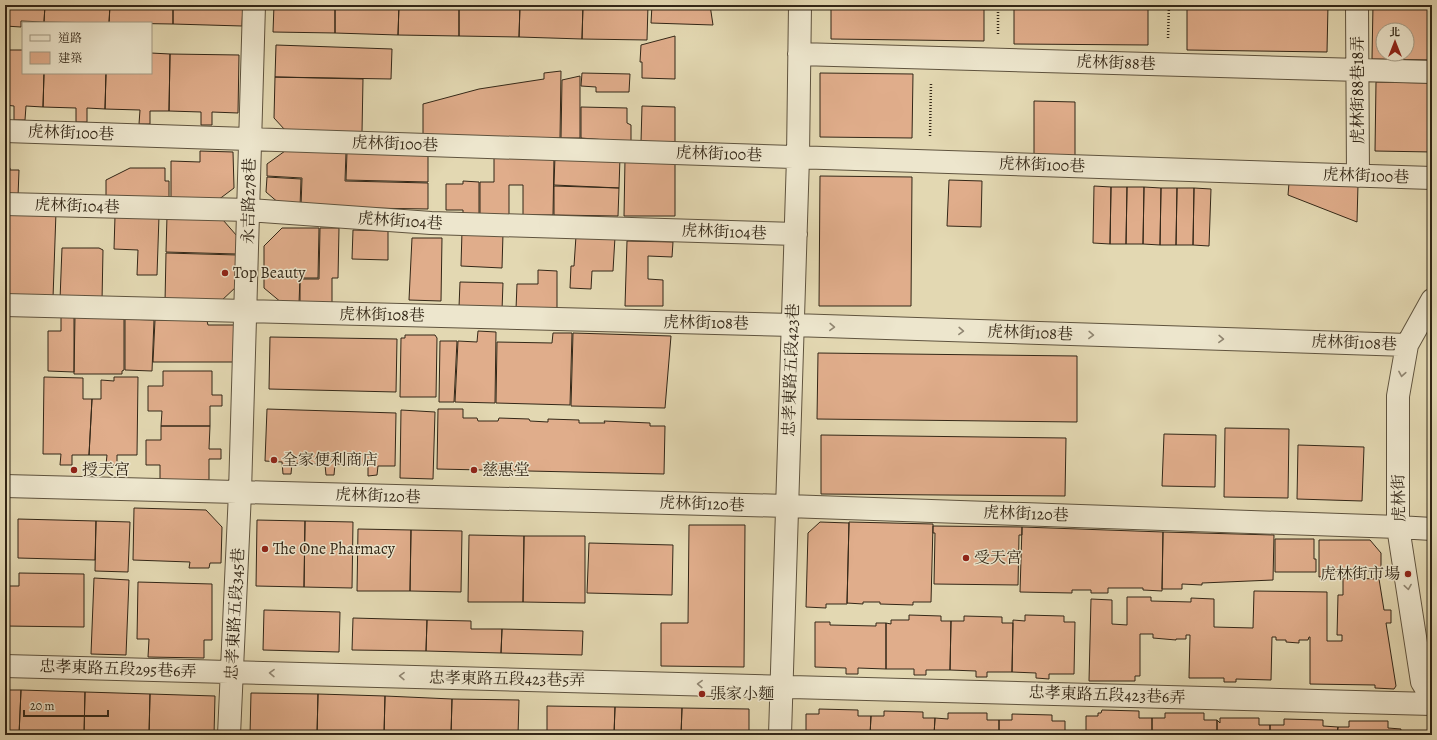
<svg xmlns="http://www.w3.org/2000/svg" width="1437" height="740" font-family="Alegreya,'Noto Serif TC',serif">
  <rect width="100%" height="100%" fill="#e3d8b2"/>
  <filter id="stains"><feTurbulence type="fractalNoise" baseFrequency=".005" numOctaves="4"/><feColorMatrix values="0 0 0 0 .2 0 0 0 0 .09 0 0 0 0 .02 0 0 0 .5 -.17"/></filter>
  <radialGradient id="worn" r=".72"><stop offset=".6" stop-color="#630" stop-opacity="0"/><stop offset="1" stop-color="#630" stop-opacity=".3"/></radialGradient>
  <path fill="#e0ad8b" stroke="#332717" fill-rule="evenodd" d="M5,5H45L44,22L21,21V27L5,26Z
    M45,5H110L109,23L44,22Z
    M110,5H173V24L109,23Z
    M173,5H243L242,26L173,24Z
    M274,5H335V33L273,32Z
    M335,5H399L398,35L335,33Z
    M399,5H459V36L398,35Z
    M459,5H520L519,37L459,36Z
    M520,5H583L582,39L519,37Z
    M583,5H648L647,40L582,39Z
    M652,5H710L713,25L651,23Z
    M831,5H984V41L831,39Z
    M1014,5H1148V45L1014,44Z
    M1187,5H1328L1327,52L1187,50Z
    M1373,5H1432V60L1372,59ZM1383,30H1407V54H1383Z
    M675,36V79L642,78V62H640L641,45Z
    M276,45L392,49L391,79L275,77Z
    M5,50H23V73H44L43,107L26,106L25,120H14V106L5,105Z
    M151,53L170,54L169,111H150V124H139L140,110L105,109L106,73H151Z
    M170,54L239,55L238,113L212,112V125H201V112L169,111Z
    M561,71L560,138H423V104L479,89L544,79V73Z
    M44,73H106L105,109L87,108V122H76V108L43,107Z
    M582,73L630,74L629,92H596V87L581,86Z
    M820,73L913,74L912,138L820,137Z
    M580,76V138H561L562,80Z
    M275,77L363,79L362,132L285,130L274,118Z
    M1376,82L1432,83V152L1375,151Z
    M1034,101L1075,102V156H1034Z
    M642,106L675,107V143L641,142Z
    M581,107L627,108V123L631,125V142L581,138Z
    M5,146H7V167H5Z
    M200,151L233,152L234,188L218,200L171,199V161L200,162Z
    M285,151L346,152L345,181L428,183V209L301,207L302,178L267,176V164Z
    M347,152L428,154V182L346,180Z
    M494,155L554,156L553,215H523V185H509V216L480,215V182H494Z
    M555,156L620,157L619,188L554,185Z
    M625,159L675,161V216H624Z
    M5,168H10V170H19L18,197H5Z
    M130,168H165V181H169V199L106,198V180Z
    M820,176L912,177L911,306H819Z
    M267,177L301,179L300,207L280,204L266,192Z
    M949,180L982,181L981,227L947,226Z
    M463,181L479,182V215H463V210H446V184H463Z
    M1289,183L1358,184L1357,222L1288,195Z
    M554,186L619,188L618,216L554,215Z
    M1094,186L1111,187L1110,244L1093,243Z
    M1111,187H1127L1126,244H1110Z
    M1127,187H1144L1143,244H1126Z
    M1144,187L1161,188L1160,245L1143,244Z
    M1161,188H1177L1176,245H1160Z
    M1177,188H1194L1193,245H1176Z
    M1194,188L1211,189L1209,246L1193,245Z
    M7,210L56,212L53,298L5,297Z
    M115,216H159L157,275H137L138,250L114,249Z
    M167,216L223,220L237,236V254L166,252Z
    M282,228H319L318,278H300L299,303H282L264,288V246Z
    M320,228H339L338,278H332V303H300V279H319Z
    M353,230L388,231V260L352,259Z
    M462,231L503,233L502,268L461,266Z
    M576,236L615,237L613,271H592L591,289L570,288L571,266H574Z
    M412,238H442L441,301L409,300Z
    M627,241L673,242L672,257L648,256V279L663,280V306H625Z
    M62,248H99L103,250L102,301L60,300Z
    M166,253L237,255V286L220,302H165Z
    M538,270L557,271V311L516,309L517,284H538Z
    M460,282L503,283L502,310L459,307Z
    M61,316H74V372L48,371V331H61Z
    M75,316L124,319V370L122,371V374H74Z
    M125,319L154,320L152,371L125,370Z
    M155,320H200L207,321L208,325H235L234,362H153Z
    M478,331L496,332L495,403L455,402L458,341L477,342Z
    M553,333H572L570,405L496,403L497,342L552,343Z
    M573,333L671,336L665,408L571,406Z
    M405,335H435L437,338L436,397H400L401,338H405Z
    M270,337L397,339L396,392L269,389Z
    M440,341H457L454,402H439Z
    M818,353L1077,356V422L817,419Z
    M163,371H212V395H222V406H210V426H161L162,411H148V386H163Z
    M44,377L83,378V399H92L89,455H72V465H60L61,454H43Z
    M114,377H138L137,455H117V465H106L107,455H89L92,399H101V380L114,381Z
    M267,409L396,413L395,466H378L377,475L368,476V465L359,464H335L334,475H326L325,464L292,463L291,474H283L282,462L265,461Z
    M438,409H463V418H477L478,421H498L499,418L529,419L530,421L548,422V419L579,420V423H605L604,421L650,423V426H665L664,474L437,469Z
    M401,410L435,412L433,479L400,478Z
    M161,426H210L209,449H221V459H209V480H160V465H146V440H161Z
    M1225,428L1289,429L1288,498L1224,497Z
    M1164,434L1216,435L1215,487L1162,486Z
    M821,435L1066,438L1065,496L821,494Z
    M1298,445L1364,447L1362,501L1297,499Z
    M5,505H7L6,551H5Z
    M134,508L206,510L222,527L221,563H210L209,568H189L190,562L133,560Z
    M18,519L96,521L95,560L18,558Z
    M257,520L305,521L304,587L256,586Z
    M96,521L130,522L128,572L95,571Z
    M305,521L353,522L352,588L304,587Z
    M820,522L849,523L847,604H826V608L806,607L808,533Z
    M849,522L933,524L931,602H913V605L880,604V602H863V604L847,603Z
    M689,525H745L744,667L661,666V623H688Z
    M933,526L1022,527V535H1019L1018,585L934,584L935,533H933Z
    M1022,527L1163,532L1162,591L1143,590V588H1108V593H1091V590H1072V593L1020,592Z
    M358,529L411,530L410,591H357Z
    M411,530L462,531L461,592L410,591Z
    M1163,532L1274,535L1273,580L1202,583V585L1182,584V589H1162Z
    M469,535L524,536L523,602H468Z
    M524,536H585V603L523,602Z
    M1275,539H1314V559H1316V572H1275Z
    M1319,540H1370L1381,553V571H1334V575L1319,577Z
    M589,543L673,545L672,595L587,593Z
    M19,573L84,574V627L5,626V586H19Z
    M94,578L129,580L126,655L91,654Z
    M1343,578L1379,579L1384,610H1391V623H1386L1396,686L1394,689L1375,688V685L1310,684V637H1309L1308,640H1299V643L1286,642V640H1276V637H1272L1271,680L1236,679V682H1224V678H1189L1190,635H1186V639H1176V640L1153,638V634H1140V676H1135V681H1089L1091,599L1112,600V624L1127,625V597H1151V601L1191,602V598L1214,599V627L1253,628L1254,591L1327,592V641H1342V635H1337L1338,595H1343Z
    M138,582L212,584V640H204V658L148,657L149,639H137Z
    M264,610L340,612L339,652L263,650Z
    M909,615L941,616V621H951L950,670H926V675H914V669H886V623L891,624V620H909Z
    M1025,615L1064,616V622H1075L1074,674H1049V679L1036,678V673L1012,672L1013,620L1025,621Z
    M964,616L1002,617V623H1013L1012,672H987V677H976V671L950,670L951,621H964Z
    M353,618L427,620L426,651L352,650Z
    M427,620L471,621V629H502L501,653L426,651Z
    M815,622H830V625L876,626V623H886V669L858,668V674H846V668L815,667Z
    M502,629L583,631L582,655L501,653Z
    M5,690H21L19,735H5Z
    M21,690L85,692L84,735H19Z
    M85,692L150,694L149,735H84Z
    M251,693L318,694L317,735H250Z
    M150,694L215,696L214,735H149Z
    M318,694L385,696L384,735H317Z
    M385,696L452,699L451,735H384Z
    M452,699L519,700L518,735H451Z
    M547,706L615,707L614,735H547Z
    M615,707L682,708L681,735H614Z
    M682,708L749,709V735H681Z
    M819,709L858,710V716H871L870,735H806V714H819Z
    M1102,710L1139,711V718H1152V735H1086V716H1098V713H1101Z
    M884,711L923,712V718H935L934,735H870L871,716H884Z
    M948,713H987V720H999V735H934L935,718L948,719Z
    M1165,713H1204V720H1217V735H1152V718H1165Z
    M1012,714L1052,715V721H1065V735H999V720H1012Z
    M1220,718H1259V725H1270V735H1217V720L1220,723Z
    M1284,719L1323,720V726L1338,727L1337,735H1270V725H1284Z
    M1349,721H1388V728L1401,729L1400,735H1337L1338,727H1349Z"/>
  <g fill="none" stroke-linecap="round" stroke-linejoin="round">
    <g stroke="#5f533e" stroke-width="24">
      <path id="minor" d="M1357,5L1358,176
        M799,54L1432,72
        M5,131L1432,178
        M5,204L249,210L431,223L796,234
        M1432,300L1407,345L1398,396V527L1422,682L1432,698
        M5,305L793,325L1407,345
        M5,486L787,506L1398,527L1432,529
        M5,666L1432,704
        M229,735L240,492L254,5
        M780,735L798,157L800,5"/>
    </g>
    <path stroke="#332717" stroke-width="2.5" stroke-dasharray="1 2" stroke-linecap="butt" d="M998,34V5
      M1168,38L1169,5
      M930,136L931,83"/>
    <use href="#minor" stroke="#ede6cd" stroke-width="22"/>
  </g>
  <defs><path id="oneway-chevron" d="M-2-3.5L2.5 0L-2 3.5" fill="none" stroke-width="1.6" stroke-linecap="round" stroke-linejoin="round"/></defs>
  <g stroke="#908672">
    <use href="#oneway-chevron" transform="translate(832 327) rotate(2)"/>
    <use href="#oneway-chevron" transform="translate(961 331) rotate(2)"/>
    <use href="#oneway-chevron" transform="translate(1091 335) rotate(2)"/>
    <use href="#oneway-chevron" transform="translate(1221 339) rotate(2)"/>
    <use href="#oneway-chevron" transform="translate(1402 374) rotate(100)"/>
    <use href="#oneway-chevron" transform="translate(1408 587) rotate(81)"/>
    <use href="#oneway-chevron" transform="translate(272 673) rotate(-179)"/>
    <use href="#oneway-chevron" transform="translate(402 676) rotate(-179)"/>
    <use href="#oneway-chevron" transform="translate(700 684) rotate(-178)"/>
  </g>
  <g fill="#8f2418" stroke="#ede6cd" stroke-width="1.5">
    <circle cx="225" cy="273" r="4"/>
    <circle cx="274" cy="460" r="4"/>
    <circle cx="74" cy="470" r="4"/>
    <circle cx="474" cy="470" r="4"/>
    <circle cx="265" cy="549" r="4"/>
    <circle cx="966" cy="558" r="4"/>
    <circle cx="1408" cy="574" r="4"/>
    <circle cx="702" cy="694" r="4"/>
  </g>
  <g text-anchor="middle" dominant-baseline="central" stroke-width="3" stroke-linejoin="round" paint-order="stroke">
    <g font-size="16" fill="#332717" stroke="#ede6cd">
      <text transform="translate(1116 63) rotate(2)">虎林街88巷</text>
      <text transform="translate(1358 90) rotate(-90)">虎林街88巷18弄</text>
      <text transform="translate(71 133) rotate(2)">虎林街100巷</text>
      <text transform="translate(395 144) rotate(2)">虎林街100巷</text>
      <text transform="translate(719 154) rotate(2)">虎林街100巷</text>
      <text transform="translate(1042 165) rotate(2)">虎林街100巷</text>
      <text transform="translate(1366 176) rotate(2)">虎林街100巷</text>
      <text transform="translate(249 201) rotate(-89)">永吉路278巷</text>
      <text transform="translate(77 206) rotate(2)">虎林街104巷</text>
      <text transform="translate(400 221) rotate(4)">虎林街104巷</text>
      <text transform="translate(724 232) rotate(2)">虎林街104巷</text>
      <text transform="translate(382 315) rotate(1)">虎林街108巷</text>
      <text transform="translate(706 323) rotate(1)">虎林街108巷</text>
      <text transform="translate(1030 333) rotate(2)">虎林街108巷</text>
      <text transform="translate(1354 343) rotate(2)">虎林街108巷</text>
      <text transform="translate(791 370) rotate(-88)">忠孝東路五段423巷</text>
      <text transform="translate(378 496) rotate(2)">虎林街120巷</text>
      <text transform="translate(1399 498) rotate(-91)">虎林街</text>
      <text transform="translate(702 504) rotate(2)">虎林街120巷</text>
      <text transform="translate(1026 514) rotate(2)">虎林街120巷</text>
      <text transform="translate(235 614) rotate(-87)">忠孝東路五段345巷</text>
      <text transform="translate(118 669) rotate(2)">忠孝東路五段295巷6弄</text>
      <text transform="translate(507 679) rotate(1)">忠孝東路五段423巷5弄</text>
      <text transform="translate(1107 695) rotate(2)">忠孝東路五段423巷6弄</text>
    </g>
    <g font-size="16" fill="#332717" stroke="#ede6cd" text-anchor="start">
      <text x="233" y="273">Top Beauty</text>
      <text x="282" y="460">全家便利商店</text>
      <text x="82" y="470">授天宮</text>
      <text x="482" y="470">慈惠堂</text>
      <text x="273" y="549">The One Pharmacy</text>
      <text x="974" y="558">受天宮</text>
      <text x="1400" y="574" text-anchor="end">虎林街市場</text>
      <text x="710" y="694">張家小麵</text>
    </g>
  </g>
  <rect width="1437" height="740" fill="none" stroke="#e3d8b2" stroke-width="20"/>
  <rect x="6" y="6" width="1425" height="728" fill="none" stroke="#332717" stroke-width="2"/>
  <rect x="10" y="10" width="1417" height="720" fill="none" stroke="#332717"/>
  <rect x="22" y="22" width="130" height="52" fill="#ede6cd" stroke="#a39a84"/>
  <rect x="30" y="35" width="20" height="6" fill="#ede6cd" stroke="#a39a84"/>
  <text x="58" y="42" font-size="12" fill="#332717">道路</text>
  <rect x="30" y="52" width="20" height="12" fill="#e0ad8b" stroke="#a39a84"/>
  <text x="58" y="62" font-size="12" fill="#332717">建築</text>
  <g transform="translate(1395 42)"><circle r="19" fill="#ede6cd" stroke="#a39a84"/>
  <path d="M0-3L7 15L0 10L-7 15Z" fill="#8f2418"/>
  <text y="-6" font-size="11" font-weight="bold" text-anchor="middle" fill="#332717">北</text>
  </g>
  <path d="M24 710v6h84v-6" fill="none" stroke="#332717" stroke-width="2"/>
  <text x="30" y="710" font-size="12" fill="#332717" stroke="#ede6cd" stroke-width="3" paint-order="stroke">20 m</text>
  <rect width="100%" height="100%" filter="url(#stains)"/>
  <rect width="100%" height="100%" fill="url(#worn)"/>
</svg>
